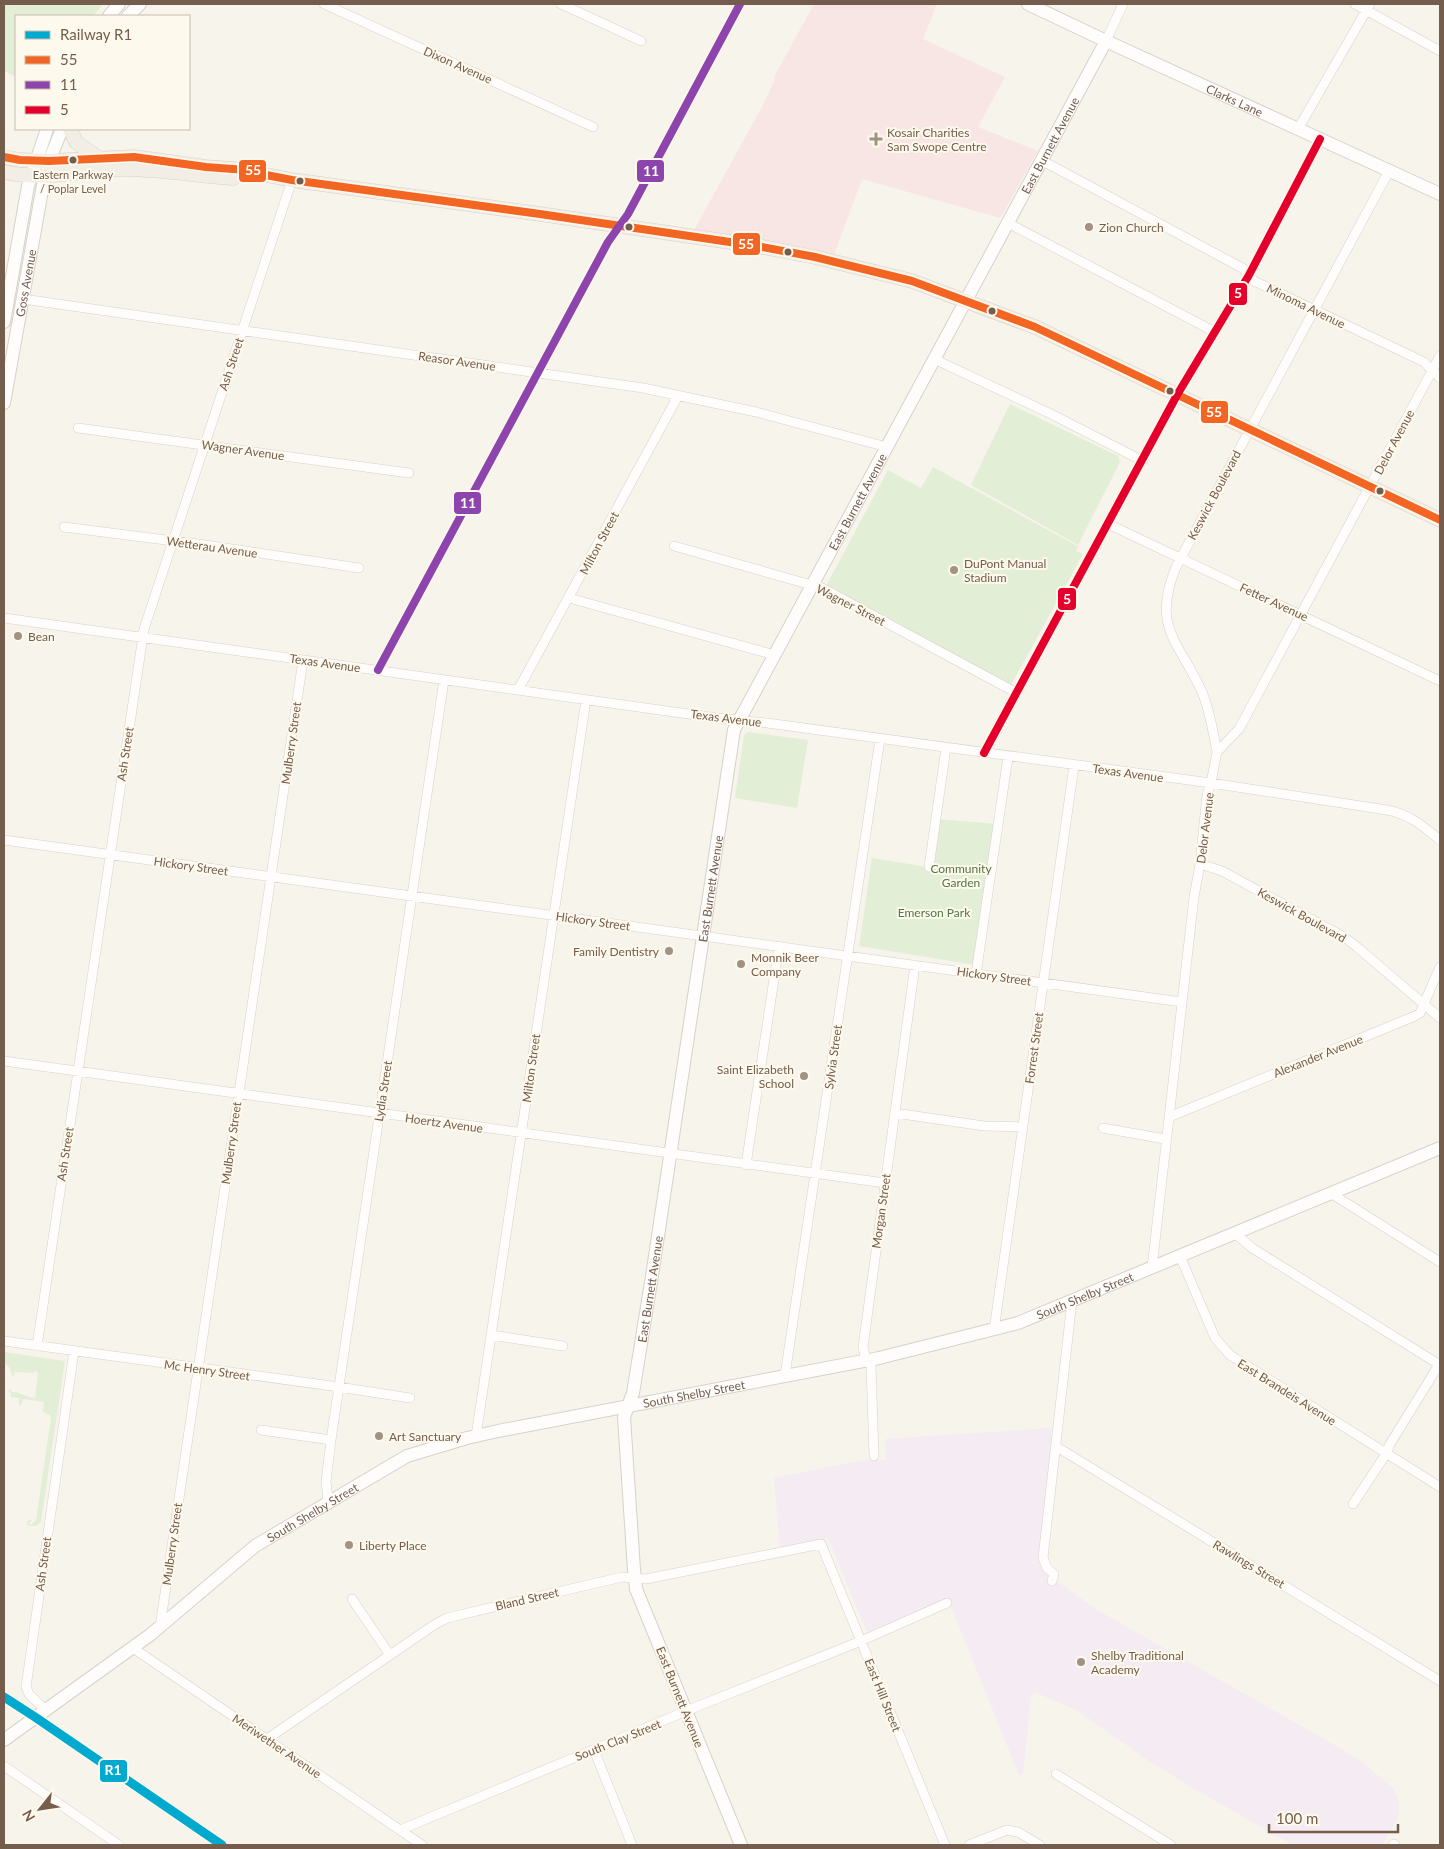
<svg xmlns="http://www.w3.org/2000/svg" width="1444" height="1849" font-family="Lato,sans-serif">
  <rect width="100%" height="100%" fill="#f7f4ec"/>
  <path fill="#f4ebf3" d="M1051,1428L1052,1451L1039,1559L1041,1568L1047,1574L1097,1610L1331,1743L1363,1763L1393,1788L1399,1801V1816L1382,1845H1293L1191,1787L1149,1761L1078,1711L1035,1692L1031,1697L1023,1774L1019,1775L950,1604L943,1602L867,1632L828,1538L780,1548L774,1478L865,1460H886L885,1439Z"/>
  <path fill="#f8e6e4" d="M814,4H937L923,39L1005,77L978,127L1038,151L1000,218L862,179L834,255L693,232L764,103L775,79L774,77Z"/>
  <path fill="#e3eed7" d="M4,4H103L93,16H16V77L4,71Z
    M1010,404L1118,456L1120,462L1078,545L971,485Z
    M933,467L1079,547L1076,551L1083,554L1011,685L826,586L888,470L921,488Z
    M748,732L808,740L797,808L735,798L744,735Z
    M939,819L996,824L975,965L859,946L872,858L934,868Z
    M4,1352L65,1361L41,1522L36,1526H28L27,1521L29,1520H32L29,1523L31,1525L36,1520L51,1418L50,1415L43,1412L44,1402L23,1399L21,1405L19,1406V1398L11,1397V1393L8,1391L10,1389L13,1392C21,1392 27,1398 35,1398L38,1374L36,1371H34L35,1373L15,1372L14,1376H12L10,1368L4,1362Z"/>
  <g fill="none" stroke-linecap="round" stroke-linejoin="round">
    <g stroke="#d6d1ca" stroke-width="10">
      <path id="street" d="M324,4L593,127
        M561,4L641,41
        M1355,4L1440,51
        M1106,41L1123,4
        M1298,129L1370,4
        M1041,160L1244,269L1254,281L1424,362L1440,378
        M1008,223L1215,332
        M23,299L643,388L756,412L887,447
        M934,359L1051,414L1143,461
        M78,428L409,473
        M1108,524L1440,681
        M64,527L205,545L359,568
        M674,546L822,588L1017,693
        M569,598L775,655
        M4,618L717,718L767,723L1211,783L1387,810C1409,814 1423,826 1440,840
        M378,670L608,242L628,214L740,4
        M518,690L678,396
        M1217,752C1213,732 1210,711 1202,692C1179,641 1151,628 1176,567L1389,171
        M984,753L1177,395L1249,275L1320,139
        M4,840L1182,1002
        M1200,864L1222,871L1344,937L1357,947L1440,1018
        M929,867L946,748
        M976,974L1008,757
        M4,1061L885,1183
        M895,1113L984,1126L1023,1127
        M1169,1117L1415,1016L1420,1013L1440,967
        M1103,1128L1165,1139
        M746,1165L779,946
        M1332,1194L1440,1262
        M1236,1234L1252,1248L1440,1365
        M1180,1256L1215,1338L1230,1355L1440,1487
        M1152,1268L1194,897L1200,864L1207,795L1211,783L1217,752L1239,729L1440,356
        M994,1330L1074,766
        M491,1335L563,1346
        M4,1341L339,1387L410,1398
        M37,1346L144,629L292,180
        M785,1375L880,739
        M261,1430L331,1440
        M476,1436L586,700
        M1057,1447L1440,1681
        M874,1456L871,1365L866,1360L863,1347L915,965
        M328,1502L326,1481L331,1440L444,680
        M1353,1504L1386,1454L1390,1444L1440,1363
        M1052,1581L1054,1574L1047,1568L1043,1558L1072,1301
        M352,1599L390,1655
        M160,1627L303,660
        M133,1648L422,1845
        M45,1710L29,1694L26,1687L74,1351
        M267,1739L434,1625L447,1618L622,1577L646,1579L821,1544L945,1845
        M594,1750L632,1845
        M4,1766L119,1845
        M1056,1774L1171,1845
        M400,1830L696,1707L861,1641L947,1603
        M969,1845L1007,1830L1018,1832L1040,1845
        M1393,1845L1394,1844L1395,1845"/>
    </g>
    <g stroke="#d7d1ca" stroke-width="14">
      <g id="secondary">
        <path id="s1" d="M1028,4L1106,41L1440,194"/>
        <path d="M109,16L119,4"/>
        <path d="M128,16L140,4"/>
        <path d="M4,322L28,186L47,129"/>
        <path id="s2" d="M4,403L43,185L49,161L62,129"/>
        <path id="s3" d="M4,1740L150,1635L255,1546L407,1456L467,1438L498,1431L879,1358L1018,1323L1440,1148"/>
        <path id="s4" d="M741,1845L636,1589L634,1570L624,1417L633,1393L652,1276L734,730L1106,41"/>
      </g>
    </g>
    <g stroke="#d8d1ca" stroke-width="15">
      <path id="primary" d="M70,129L76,142L100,159
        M4,157L20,160L49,161L134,157L206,167L259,171L266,175L292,180L540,214L757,246L815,257L912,281L1035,327L1440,520
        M4,172C42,181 80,170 119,169C157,168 196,176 234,178"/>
    </g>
    <use href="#street" stroke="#fefdfc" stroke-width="9"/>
    <use href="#secondary" stroke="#fefdfc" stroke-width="12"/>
    <use href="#primary" stroke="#f2eee6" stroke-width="14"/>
    <g stroke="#fef9ed" stroke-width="11">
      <path id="bus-1" d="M4,157L20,160L49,161L134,157L206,167L259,171L266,175L292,180L540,214L757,246L815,257L912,281L1035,327L1440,520"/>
    </g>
    <g stroke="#fef9ed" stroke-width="11">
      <path id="bus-2" d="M378,670L608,242L628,214L740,4"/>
    </g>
    <g stroke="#fef9ed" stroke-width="11">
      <path id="bus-3" d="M984,753L1177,395L1249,275L1320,139"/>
    </g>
    <use href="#bus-1" stroke="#f26522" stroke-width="8"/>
    <use href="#bus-2" stroke="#8e44ad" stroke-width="8"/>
    <use href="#bus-3" stroke="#e4002b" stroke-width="8"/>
    <g stroke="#fef9ed" stroke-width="12">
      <path id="rail-1" d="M4,1697L35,1717L222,1845"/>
    </g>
    <use href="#rail-1" stroke="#00a9ce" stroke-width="9"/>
  </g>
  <g fill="#a29284" stroke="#fef9ed" stroke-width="2">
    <path d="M873.5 131.5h5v5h5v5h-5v5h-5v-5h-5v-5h5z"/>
    <circle cx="1089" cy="227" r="5"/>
    <circle cx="954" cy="570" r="5"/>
    <circle cx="18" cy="636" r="5"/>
    <circle cx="669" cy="951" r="5"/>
    <circle cx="741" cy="964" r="5"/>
    <circle cx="804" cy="1076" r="5"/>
    <circle cx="379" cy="1436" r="5"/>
    <circle cx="349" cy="1545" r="5"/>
    <circle cx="1081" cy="1662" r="5"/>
  </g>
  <g fill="#745d4c" stroke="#fef9ed" stroke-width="2">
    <circle cx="73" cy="160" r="4.5"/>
    <circle cx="300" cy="181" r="4.5"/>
    <circle cx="629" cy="227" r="4.5"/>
    <circle cx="788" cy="252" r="4.5"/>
    <circle cx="992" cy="311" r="4.5"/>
    <circle cx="1170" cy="391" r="4.5"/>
    <circle cx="1380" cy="491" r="4.5"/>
  </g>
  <g text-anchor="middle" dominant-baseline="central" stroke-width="4" stroke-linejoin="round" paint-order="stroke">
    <g font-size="11" fill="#745d4c" stroke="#fef9ed">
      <text x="73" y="174">Eastern Parkway<tspan x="73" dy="14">/ Poplar Level</tspan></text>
    </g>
    <g font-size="12" fill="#745d4c" stroke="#fef9ed">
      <text transform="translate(458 65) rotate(24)">Dixon Avenue</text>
      <text stroke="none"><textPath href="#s1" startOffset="228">Clarks Lane</textPath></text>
      <text stroke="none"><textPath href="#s4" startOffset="1810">East Burnett Avenue</textPath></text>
      <text stroke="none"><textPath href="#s2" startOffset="122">Goss Avenue</textPath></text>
      <text transform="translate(1306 306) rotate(26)">Minoma Avenue</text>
      <text transform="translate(457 361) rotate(8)">Reasor Avenue</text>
      <text transform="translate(231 364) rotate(-72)">Ash Street</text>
      <text transform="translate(1394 442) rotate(-62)">Delor Avenue</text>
      <text transform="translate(243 450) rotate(8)">Wagner Avenue</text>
      <text transform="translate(1214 495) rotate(-62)">Keswick Boulevard</text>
      <text stroke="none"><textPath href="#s4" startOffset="1405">East Burnett Avenue</textPath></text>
      <text transform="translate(599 543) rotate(-62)">Milton Street</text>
      <text transform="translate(212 547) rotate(8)">Wetterau Avenue</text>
      <text transform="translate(1274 602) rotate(25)">Fetter Avenue</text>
      <text transform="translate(851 605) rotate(27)">Wagner Street</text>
      <text transform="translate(325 663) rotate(8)">Texas Avenue</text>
      <text transform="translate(726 718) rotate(7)">Texas Avenue</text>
      <text transform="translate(291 743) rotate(-82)">Mulberry Street</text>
      <text transform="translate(125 754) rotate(-81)">Ash Street</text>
      <text transform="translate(1128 773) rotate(8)">Texas Avenue</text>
      <text transform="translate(1205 828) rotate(-83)">Delor Avenue</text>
      <text transform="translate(191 866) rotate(8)">Hickory Street</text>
      <text stroke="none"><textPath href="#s4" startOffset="985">East Burnett Avenue</textPath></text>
      <text transform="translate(1302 915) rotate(29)">Keswick Boulevard</text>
      <text transform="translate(593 921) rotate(8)">Hickory Street</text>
      <text transform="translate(994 976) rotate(8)">Hickory Street</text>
      <text transform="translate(1034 1048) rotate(-82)">Forrest Street</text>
      <text transform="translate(1318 1056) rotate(-22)">Alexander Avenue</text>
      <text transform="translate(833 1057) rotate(-82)">Sylvia Street</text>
      <text transform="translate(531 1068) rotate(-82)">Milton Street</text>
      <text transform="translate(383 1091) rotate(-81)">Lydia Street</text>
      <text transform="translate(444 1123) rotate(8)">Hoertz Avenue</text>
      <text transform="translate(231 1143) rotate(-82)">Mulberry Street</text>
      <text transform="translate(65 1154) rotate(-81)">Ash Street</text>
      <text transform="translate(881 1211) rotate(-82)">Morgan Street</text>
      <text stroke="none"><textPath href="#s4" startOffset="580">East Burnett Avenue</textPath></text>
      <text stroke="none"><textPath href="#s3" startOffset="1192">South Shelby Street</textPath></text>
      <text transform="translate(207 1370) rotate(8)">Mc Henry Street</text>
      <text transform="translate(1287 1392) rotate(32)">East Brandeis Avenue</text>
      <text stroke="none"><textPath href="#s3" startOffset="788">South Shelby Street</textPath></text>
      <text stroke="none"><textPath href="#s3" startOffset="384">South Shelby Street</textPath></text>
      <text transform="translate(172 1544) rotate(-82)">Mulberry Street</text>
      <text transform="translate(43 1564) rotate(-82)">Ash Street</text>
      <text transform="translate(1249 1564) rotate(31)">Rawlings Street</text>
      <text transform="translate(527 1599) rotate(-13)">Bland Street</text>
      <text transform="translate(883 1695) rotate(68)">East Hill Street</text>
      <text transform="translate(680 1697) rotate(68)">East Burnett Avenue</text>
      <text transform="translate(618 1740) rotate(-22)">South Clay Street</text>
      <text transform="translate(277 1746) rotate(34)">Meriwether Avenue</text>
    </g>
    <g font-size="12" fill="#745d4c" stroke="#fef9ed" text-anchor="start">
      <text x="887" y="132">Kosair Charities<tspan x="887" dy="14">Sam Swope Centre</tspan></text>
      <text x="1099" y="227">Zion Church</text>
      <text x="964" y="563">DuPont Manual<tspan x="964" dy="14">Stadium</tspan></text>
      <text x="28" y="636">Bean</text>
      <text x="659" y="951" text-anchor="end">Family Dentistry</text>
      <text x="751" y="957">Monnik Beer<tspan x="751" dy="14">Company</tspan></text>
      <text x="794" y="1069" text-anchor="end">Saint Elizabeth<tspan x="794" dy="14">School</tspan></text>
      <text x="389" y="1436">Art Sanctuary</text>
      <text x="359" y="1545">Liberty Place</text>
      <text x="1091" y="1655">Shelby Traditional<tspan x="1091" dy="14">Academy</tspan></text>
    </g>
    <g font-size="12" fill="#517944" stroke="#fef9ed">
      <text x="961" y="868">Community<tspan x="961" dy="14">Garden</tspan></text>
      <text x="934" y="912">Emerson Park</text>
    </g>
  </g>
  <g stroke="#fef9ed" stroke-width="2">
    <rect x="238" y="159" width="29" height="24" rx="5" fill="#f26522"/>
    <rect x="636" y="159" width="29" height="24" rx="5" fill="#8e44ad"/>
    <rect x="732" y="232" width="29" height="24" rx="5" fill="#f26522"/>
    <rect x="1228" y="282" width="20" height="24" rx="5" fill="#e4002b"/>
    <rect x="1200" y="400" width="29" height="24" rx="5" fill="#f26522"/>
    <rect x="453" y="491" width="29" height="24" rx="5" fill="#8e44ad"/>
    <rect x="1057" y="587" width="20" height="24" rx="5" fill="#e4002b"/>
    <rect x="99" y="1759" width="29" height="24" rx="5" fill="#00a9ce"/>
  </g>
  <g font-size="14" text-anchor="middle" font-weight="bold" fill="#fff">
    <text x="253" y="175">55</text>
    <text x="651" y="176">11</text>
    <text x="746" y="249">55</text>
    <text x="1238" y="298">5</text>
    <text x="1214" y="417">55</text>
    <text x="468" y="508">11</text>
    <text x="1067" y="604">5</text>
    <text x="113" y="1775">R1</text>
  </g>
  <rect width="1444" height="1849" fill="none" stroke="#745d4c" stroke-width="10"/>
  <rect x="15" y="15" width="175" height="115" fill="#fef9ed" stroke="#c7bbad"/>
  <rect x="25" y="31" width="25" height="8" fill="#00a9ce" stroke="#c7bbad"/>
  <text x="60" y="40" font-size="15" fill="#745d4c">Railway R1</text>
  <rect x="25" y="56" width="25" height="8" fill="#f26522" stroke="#c7bbad"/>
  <text x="60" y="65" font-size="15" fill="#745d4c">55</text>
  <rect x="25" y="81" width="25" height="8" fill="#8e44ad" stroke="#c7bbad"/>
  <text x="60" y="90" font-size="15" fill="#745d4c">11</text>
  <rect x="25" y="106" width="25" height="8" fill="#e4002b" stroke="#c7bbad"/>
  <text x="60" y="115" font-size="15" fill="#745d4c">5</text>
  <g transform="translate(40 1809) rotate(240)" stroke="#fef9ed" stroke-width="4" paint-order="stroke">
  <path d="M0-4L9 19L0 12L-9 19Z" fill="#745d4c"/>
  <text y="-8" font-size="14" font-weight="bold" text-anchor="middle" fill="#745d4c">N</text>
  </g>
  <path d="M1269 1824v8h129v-8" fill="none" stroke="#745d4c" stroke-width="2.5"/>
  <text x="1276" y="1824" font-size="15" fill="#745d4c" stroke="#fef9ed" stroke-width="4" paint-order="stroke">100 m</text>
</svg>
